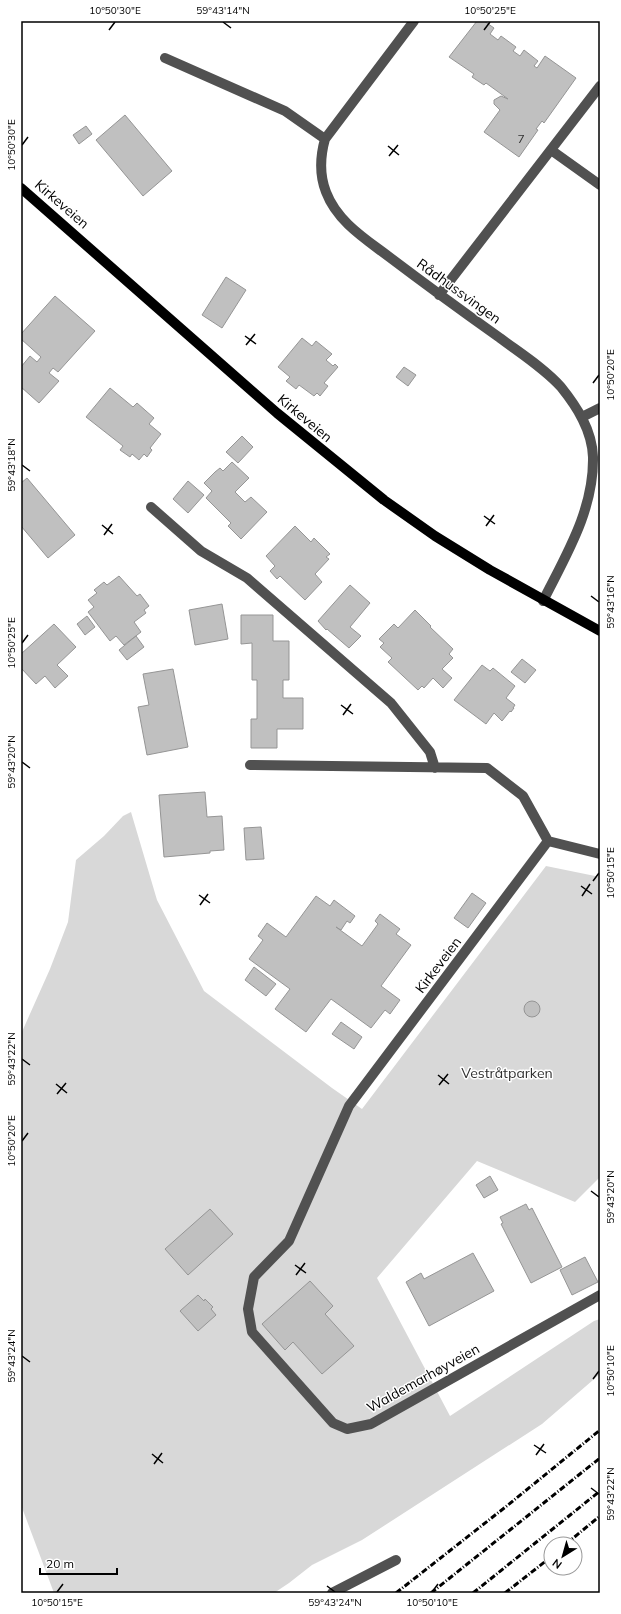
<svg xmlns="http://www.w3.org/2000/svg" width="621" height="1614" font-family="Mulish,sans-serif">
  <rect width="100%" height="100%" fill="#fff"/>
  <path fill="#d8d8d8" d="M131,812L157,900L204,991L332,1088L362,1109L546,866L600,877V1177L575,1202L477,1161L377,1278L450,1416L594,1321L600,1319V1374L542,1424L362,1540L312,1565L289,1583L274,1593H54L21,1505V1034L50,969L68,922L76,860L104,836L123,816Z"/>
  <path fill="#c0c0c0" stroke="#959595" d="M477,21H484L494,28L490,34L498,40L501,36L516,47L513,51L520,56L524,50L538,61L534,66L537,68L545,56L576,78L544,123L542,121L536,129L538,130L519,157L484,132L500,110L494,104V100L501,96L508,99L486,83L484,85L472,77L474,74L449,57Z
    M125,115L172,171L143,196L96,140Z
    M86,126L92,134L79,144L73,135Z
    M226,277L246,290L222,328L202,315Z
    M55,296L95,331L58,372L53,368L49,373L59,381L39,403L21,387V367L30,356L37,362L41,357L21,339V334Z
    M302,338L312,346L316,341L332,354L326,360L333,366L335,364L338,367L324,383L328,386L320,396L317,393L314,396L299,385L296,389L286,381L290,377L278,367Z
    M404,367L416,375L408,386L396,377Z
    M110,388L133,407L137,403L154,418L149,424L161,434L150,448L152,450L147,457L144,454L139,460L132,454L130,457L120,450L123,446L86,417Z
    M242,436L253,447L238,463L226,452Z
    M232,462L249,478L235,492L245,502L251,497L267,512L241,539L228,526L231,523L206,498L212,491L204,483L215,472L220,468L223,471Z
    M27,478L75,535L48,558L21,526V483Z
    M188,481L204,495L188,513L173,499Z
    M295,526L311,542L314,538L330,554L326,557L329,559L315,574L322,582L305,600L280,576L277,579L270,571L275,566L266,556Z
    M119,576L137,596L140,594L149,606L144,610L146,613L134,622L141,632L124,645L116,636L110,641L88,612L94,607L88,600L97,593L94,590L104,582L107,585Z
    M350,585L370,603L350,627L361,636L349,648L327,629L326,630L318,621Z
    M222,604L228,639L195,645L189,610Z
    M415,610L431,626L430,627L453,649L449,654L453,658L442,669L452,678L443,688L433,678L424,688L422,686L418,690L388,662L392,658L380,647L384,643L379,639L394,624L398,628Z
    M241,615H273V641H289V680H283V698H303V729H277V748H251V719H257V680H252V643L241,644Z
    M87,616L95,627L85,635L77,624Z
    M54,624L76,647L57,665L68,676L55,688L45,676L36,684L21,668V654Z
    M136,636L144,647L127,660L119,650Z
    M522,659L536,670L525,683L511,672Z
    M482,665L490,671L493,668L515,686L506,698L515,705L513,708H514L511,712L510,711L502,721L494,713L486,724L454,700Z
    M173,669L188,747L147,755L138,707L149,705L143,674Z
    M205,792L207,817L222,816L224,850L210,851V853L164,857L159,795Z
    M261,827L264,859L246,860L244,828Z
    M472,893L486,903L468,928L454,918Z
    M316,896L330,906L334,900L355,916L350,923L347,921L341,930L336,927L362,946L378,924L375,921L380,914L400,929L396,934L411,945L381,986L400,1000L390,1014L385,1010L371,1028L331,999L306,1032L275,1009L290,989L249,959L263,940L258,936L267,923L286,937Z
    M254,967L276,984L266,996L245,980Z
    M524 1009a8 8 0 1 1 16 0a8 8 0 1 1-16 0Z
    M341,1022L362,1037L354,1049L332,1034Z
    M490,1176L498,1190L484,1198L476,1185Z
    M526,1204L529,1210L532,1208L562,1267L531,1283L501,1224L503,1223L500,1217Z
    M210,1209L233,1234L188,1275L165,1249Z
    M473,1253L494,1291L429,1326L406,1282L421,1273L424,1279Z
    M585,1257L598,1282L572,1295L560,1270Z
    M310,1281L333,1306L325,1314L354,1346L322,1374L293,1342L285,1350L262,1324Z
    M198,1295L204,1301L205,1299L213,1307L211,1309L216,1315L198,1331L180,1311Z"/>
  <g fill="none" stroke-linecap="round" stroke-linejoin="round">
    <path stroke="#515151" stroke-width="10" d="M414,21L325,139C320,157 319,174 326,192C337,221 364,238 388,256C425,284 462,311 500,338C520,353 544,368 561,387C577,407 592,430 593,457C594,510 566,555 543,601
      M165,58L285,111L325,139
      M551,150L600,185
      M439,295L600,86
      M582,417L600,408
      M151,507L201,551L247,578L391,703L430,752L435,768
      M250,765L487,768L523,796L548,841L600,854
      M548,841L349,1106L289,1241L254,1277L248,1309L252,1332L333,1423L347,1429L371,1424L600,1295
      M332,1593L396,1560"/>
    <path stroke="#000" stroke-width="10" d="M21,188L277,413L384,500L435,536L490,570L600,631"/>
    <path stroke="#000" stroke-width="3" stroke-dasharray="6 2 1 2" stroke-linecap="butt" d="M566,1544L600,1516
      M396,1593L508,1505L600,1430
      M431,1593L600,1458
      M473,1593L600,1491
      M505,1593L551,1557"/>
  </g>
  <path fill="none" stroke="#000" stroke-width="1.5" d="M223,22L231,28M109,30L115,22M484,30L490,22M22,145L28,137M388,146L399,155M389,156L398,145M245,336L256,344M246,345L255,334M593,383L599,375M22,465L30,471M484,516L495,524M102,525L113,534M486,526L494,515M104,535L112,524M591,596L599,602M22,643L28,635M341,705L353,714M343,715L351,704M22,762L30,768M593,881L599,873M581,886L592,894M199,895L210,903M582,896L590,884M200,905L208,894M22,1059L30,1065M438,1075L449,1084M56,1084L67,1093M439,1085L448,1074M57,1094L66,1083M22,1141L28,1133M591,1191L599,1197M295,1265L306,1273M296,1275L305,1263M22,1356L30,1362M593,1379L599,1371M534,1445L546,1453M152,1454L163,1463M536,1455L544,1444M154,1464L162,1453M591,1488L599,1494M327,1586L335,1592M57,1592L63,1584M432,1592L438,1584"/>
  <g text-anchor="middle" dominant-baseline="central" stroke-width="3" stroke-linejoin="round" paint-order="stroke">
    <g font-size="12" fill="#303030">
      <text x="521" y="138">7</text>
    </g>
    <g font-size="14" fill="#000" stroke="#fff">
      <text transform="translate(62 204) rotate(41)">Kirkeveien</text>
      <text transform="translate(459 291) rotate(36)">Rådhussvingen</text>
      <text transform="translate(305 418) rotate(40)">Kirkeveien</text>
      <text transform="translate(438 965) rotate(-53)">Kirkeveien</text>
      <text transform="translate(423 1378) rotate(-29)">Waldemarhøyveien</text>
    </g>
    <g font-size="14" fill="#2f2f2f" stroke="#fff">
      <text x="507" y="1073">Vestråtparken</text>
    </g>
  </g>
  <rect width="621" height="1614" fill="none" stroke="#ffffff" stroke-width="44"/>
  <g transform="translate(563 1556) rotate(217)"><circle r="19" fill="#ffffff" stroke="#999999"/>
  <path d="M0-3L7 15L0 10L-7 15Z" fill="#000000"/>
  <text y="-6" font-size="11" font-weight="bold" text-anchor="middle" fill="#000000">N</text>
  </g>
  <path d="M40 1568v6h77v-6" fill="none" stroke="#000000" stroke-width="2"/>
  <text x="46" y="1568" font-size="12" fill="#000000" stroke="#ffffff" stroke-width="3" paint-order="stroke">20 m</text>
  <rect x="22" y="22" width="577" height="1570" fill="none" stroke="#000" stroke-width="1.5"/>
  <g font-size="10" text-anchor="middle" fill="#000">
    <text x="115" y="14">10°50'30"E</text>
    <text x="223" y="14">59°43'14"N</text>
    <text x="490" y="14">10°50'25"E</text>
    <text transform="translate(11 145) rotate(-90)" y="4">10°50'30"E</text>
    <text transform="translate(610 375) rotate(-90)" y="4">10°50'20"E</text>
    <text transform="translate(11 465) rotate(-90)" y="4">59°43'18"N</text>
    <text transform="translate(610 602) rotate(-90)" y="4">59°43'16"N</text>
    <text transform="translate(11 643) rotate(-90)" y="4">10°50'25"E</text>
    <text transform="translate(11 762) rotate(-90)" y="4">59°43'20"N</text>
    <text transform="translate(610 873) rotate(-90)" y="4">10°50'15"E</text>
    <text transform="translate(11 1059) rotate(-90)" y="4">59°43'22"N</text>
    <text transform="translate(11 1141) rotate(-90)" y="4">10°50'20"E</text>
    <text transform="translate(610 1197) rotate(-90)" y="4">59°43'20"N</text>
    <text transform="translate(11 1356) rotate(-90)" y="4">59°43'24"N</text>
    <text transform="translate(610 1371) rotate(-90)" y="4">10°50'10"E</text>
    <text transform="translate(610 1494) rotate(-90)" y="4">59°43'22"N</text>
    <text x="57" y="1606">10°50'15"E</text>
    <text x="335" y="1606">59°43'24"N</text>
    <text x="432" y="1606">10°50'10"E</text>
  </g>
</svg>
